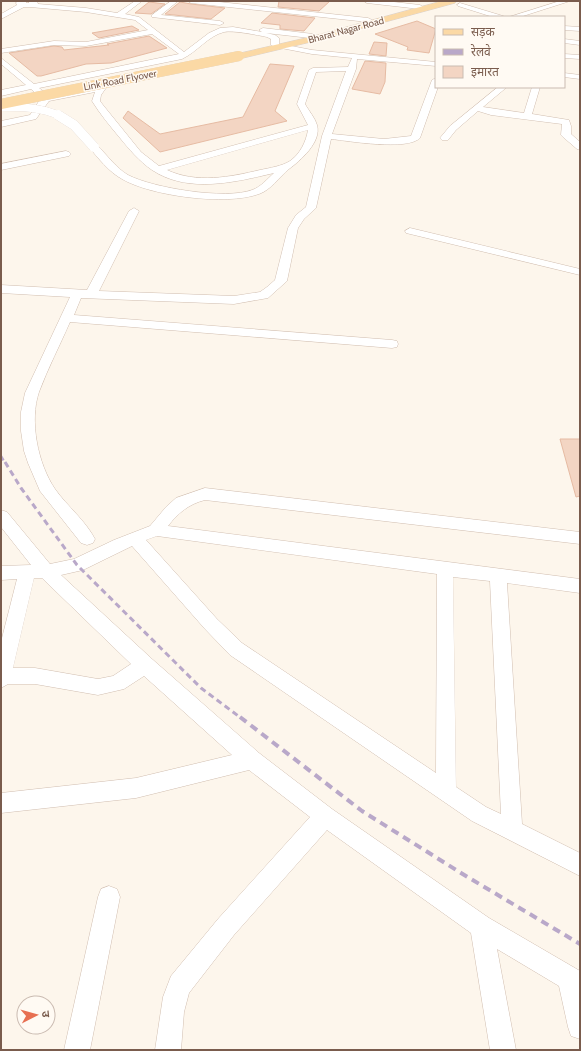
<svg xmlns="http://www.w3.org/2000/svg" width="581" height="1051" font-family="Cabin,'Noto Sans Devanagari',sans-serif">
  <rect width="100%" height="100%" fill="#fdf6ec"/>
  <path fill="#f3d5c3" stroke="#e6bba3" d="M279,1H330L319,11L278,7Z
    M149,2L165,4L151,14L135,13Z
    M180,2L191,4L225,8L211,19L165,14Z
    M272,13L315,18L304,31L280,29V25L261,23Z
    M417,21L436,29L429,53L407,50L408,47L375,34Z
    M132,26L139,30L99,38L92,33Z
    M149,36L167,48L111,63L86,64L41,76H37L9,53L54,46L62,47L64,50L109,45L107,44Z
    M374,42L387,43L386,56L369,54Z
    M365,61L386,63L385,82L380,94L352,89Z
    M270,64L294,66L275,111L287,121L160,152L123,118L128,111L160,134L243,117Z
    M560,439H580V496L576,497Z"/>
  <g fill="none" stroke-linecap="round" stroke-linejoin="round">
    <g stroke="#d1beb0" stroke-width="1">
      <path id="minor" d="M18,1H27L26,3H29V1H37L38,4L86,8L117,13L135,1H142L125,14L139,17L184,52L209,33L220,28L233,27L262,32L259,30L263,28L313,34L314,36L310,38L266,33L275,35L279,38V45L275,47L271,45V39L267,37C257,35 233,30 224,32C208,36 197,52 182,59L39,88L48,95H54L96,87L105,86L106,88L101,95L100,101L103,105L141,152L159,166L308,125L297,104L309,70L313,68L348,67L352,58L312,54L281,48V44L312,50L436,62V66L357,59L356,69L332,134L384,139L411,136L432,80L436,78V87H438L420,138C407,151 349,141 331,139L316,208L304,219L298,228L287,281L268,298L234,304L81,298L74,315L392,340L397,341L398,344L397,347L392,348L70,322C60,345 48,368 39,392C29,421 38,464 55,489C67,506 85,520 95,539L93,543L87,545L81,543L40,491L28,463L24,451L21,431V412L25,393L70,297L1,293V285L87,290L129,211L134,208L139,211L99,291L234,296L260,292L267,287L275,280L288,228L296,215L306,207L322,136L346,71L316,72L305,104C309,111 315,118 317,125C322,142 300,161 289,169C279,177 271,190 259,194C226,206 151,196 122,179C109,172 98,158 89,147L91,145H97C107,155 116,168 128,175C153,188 226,200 252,190C261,187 267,179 274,173C236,182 188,194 152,170C139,161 129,149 120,138C110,126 100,114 92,101L95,92L49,101L36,119L1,127V121L30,115L41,98L31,89L1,96V90L26,85L1,64V58L34,84L179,54L152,34L86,46L54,45L1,53V49L54,41L86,42L148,30L135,20L86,12L30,7H24L1,19V14L17,5L16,3ZM308,130C306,142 300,154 290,161C282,166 270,168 260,170C230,177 197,184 167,170Z
        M171,1H178L161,15L220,21L224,23L220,25L152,17V15Z
        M188,1H210L368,18L372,20L368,22L191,3Z
        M364,1H385L420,5L423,7L420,9L367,3Z
        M560,1H570L520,17H509Z
        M460,3L503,16L505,17H493L458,6L457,5Z
        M564,26L580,27V31L564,30Z
        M564,39L580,41V45L564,43Z
        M564,54L580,55V59L564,58Z
        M564,73L580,75V79L564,77Z
        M498,87H507L483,107L524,113L532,87H540L532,114L569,120L571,126V134L580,142V150L577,149L563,137L561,135L562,124L491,115L478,111L456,130L448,140H442L440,138L450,126Z
        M66,151L69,152L71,154L69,156L1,170V164Z
        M410,228L580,269V275L406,233L405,231Z
        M205,488L580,532V544L205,500C189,504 178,513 168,526L580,579V593L507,583L522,824L580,853V876L472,821L230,655L205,629L132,546L83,570L61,575L152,659L259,753L332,809L489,918L580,971V1039L571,1036L568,1027L559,986L497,949L516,1050H490L471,933L327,830L234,935L189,993L184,1012L181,1050H155L163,997L171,976L218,919L310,817L249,770L136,798L1,813V793L136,778L232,755L144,676L124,689L98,695L35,684H8L1,688V642L17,579L1,580V566L31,565L1,527V510L7,512L50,564L74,559L114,540L150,526L166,507L176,498ZM157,536L437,574L436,773L242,643L217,619L146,540ZM453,577L490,581L501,814L486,807L456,787ZM34,578H42L131,664L113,676L98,679L35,668H13Z
        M109,886L117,889L120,897L90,1050H64L98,897L101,889Z"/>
    </g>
    <g stroke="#dad1cd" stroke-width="1">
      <path id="major" d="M442,1H456L455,3L315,41L239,59L234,56L236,54L310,37Z"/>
    </g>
    <use href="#minor" fill="#fff" fill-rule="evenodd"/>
    <use href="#major" fill="#fbd9a5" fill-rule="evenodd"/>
    <path stroke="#b9a8c9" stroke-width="2.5" stroke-dasharray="5 3.5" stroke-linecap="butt" d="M1,456L5,463"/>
    <path stroke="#b9a8c9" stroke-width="3" stroke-dasharray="6 4" stroke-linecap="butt" d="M5,462L21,488L77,565L201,688L241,718"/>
    <path stroke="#b9a8c9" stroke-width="4" stroke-dasharray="8 5.5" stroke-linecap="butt" d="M240,717L362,811L461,873L580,944"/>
    <g stroke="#d1beb0" stroke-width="8" stroke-linecap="butt">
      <path id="minor-bridge-far1" d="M1,107C21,107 41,107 60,116"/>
    </g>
    <g stroke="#d1beb0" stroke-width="10" stroke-linecap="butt">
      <path id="minor-bridge" d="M58,115L74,125L94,147"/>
    </g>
    <g stroke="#dad1cd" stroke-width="10" stroke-linecap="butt">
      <path id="major-bridge" d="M1,104L239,56"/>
    </g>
    <use href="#minor-bridge-far1" stroke="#fff" stroke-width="8"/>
    <use href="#minor-bridge" stroke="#fff" stroke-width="10"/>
    <use href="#major-bridge" stroke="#fbd9a5" stroke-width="10"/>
  </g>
  <g text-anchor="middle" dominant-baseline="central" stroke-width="3" stroke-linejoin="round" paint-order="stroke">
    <g font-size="10" fill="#7a5c4d" stroke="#fffaf3">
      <text transform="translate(346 30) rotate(-15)">Bharat Nagar Road</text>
      <text transform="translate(120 80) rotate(-11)">Link Road Flyover</text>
    </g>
  </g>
  <rect width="581" height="1051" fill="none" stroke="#7a5c4d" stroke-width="4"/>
  <rect x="435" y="16" width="130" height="72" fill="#fffaf3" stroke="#cabbb1"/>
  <rect x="443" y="29" width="20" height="6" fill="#fbd9a5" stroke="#cabbb1"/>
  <text x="471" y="36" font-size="12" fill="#7a5c4d">सड़क</text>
  <rect x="443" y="49" width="20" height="6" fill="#b9a8c9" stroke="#cabbb1"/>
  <text x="471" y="56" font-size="12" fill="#7a5c4d">रेलवे</text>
  <rect x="443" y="66" width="20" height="12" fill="#f3d5c3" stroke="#cabbb1"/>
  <text x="471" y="76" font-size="12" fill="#7a5c4d">इमारत</text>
  <g transform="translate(36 1015) rotate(84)"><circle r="19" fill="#fffaf3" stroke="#cabbb1"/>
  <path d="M0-3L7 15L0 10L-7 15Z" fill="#e76f51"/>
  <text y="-6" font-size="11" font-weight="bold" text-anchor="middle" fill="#7a5c4d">उ</text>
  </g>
</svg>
